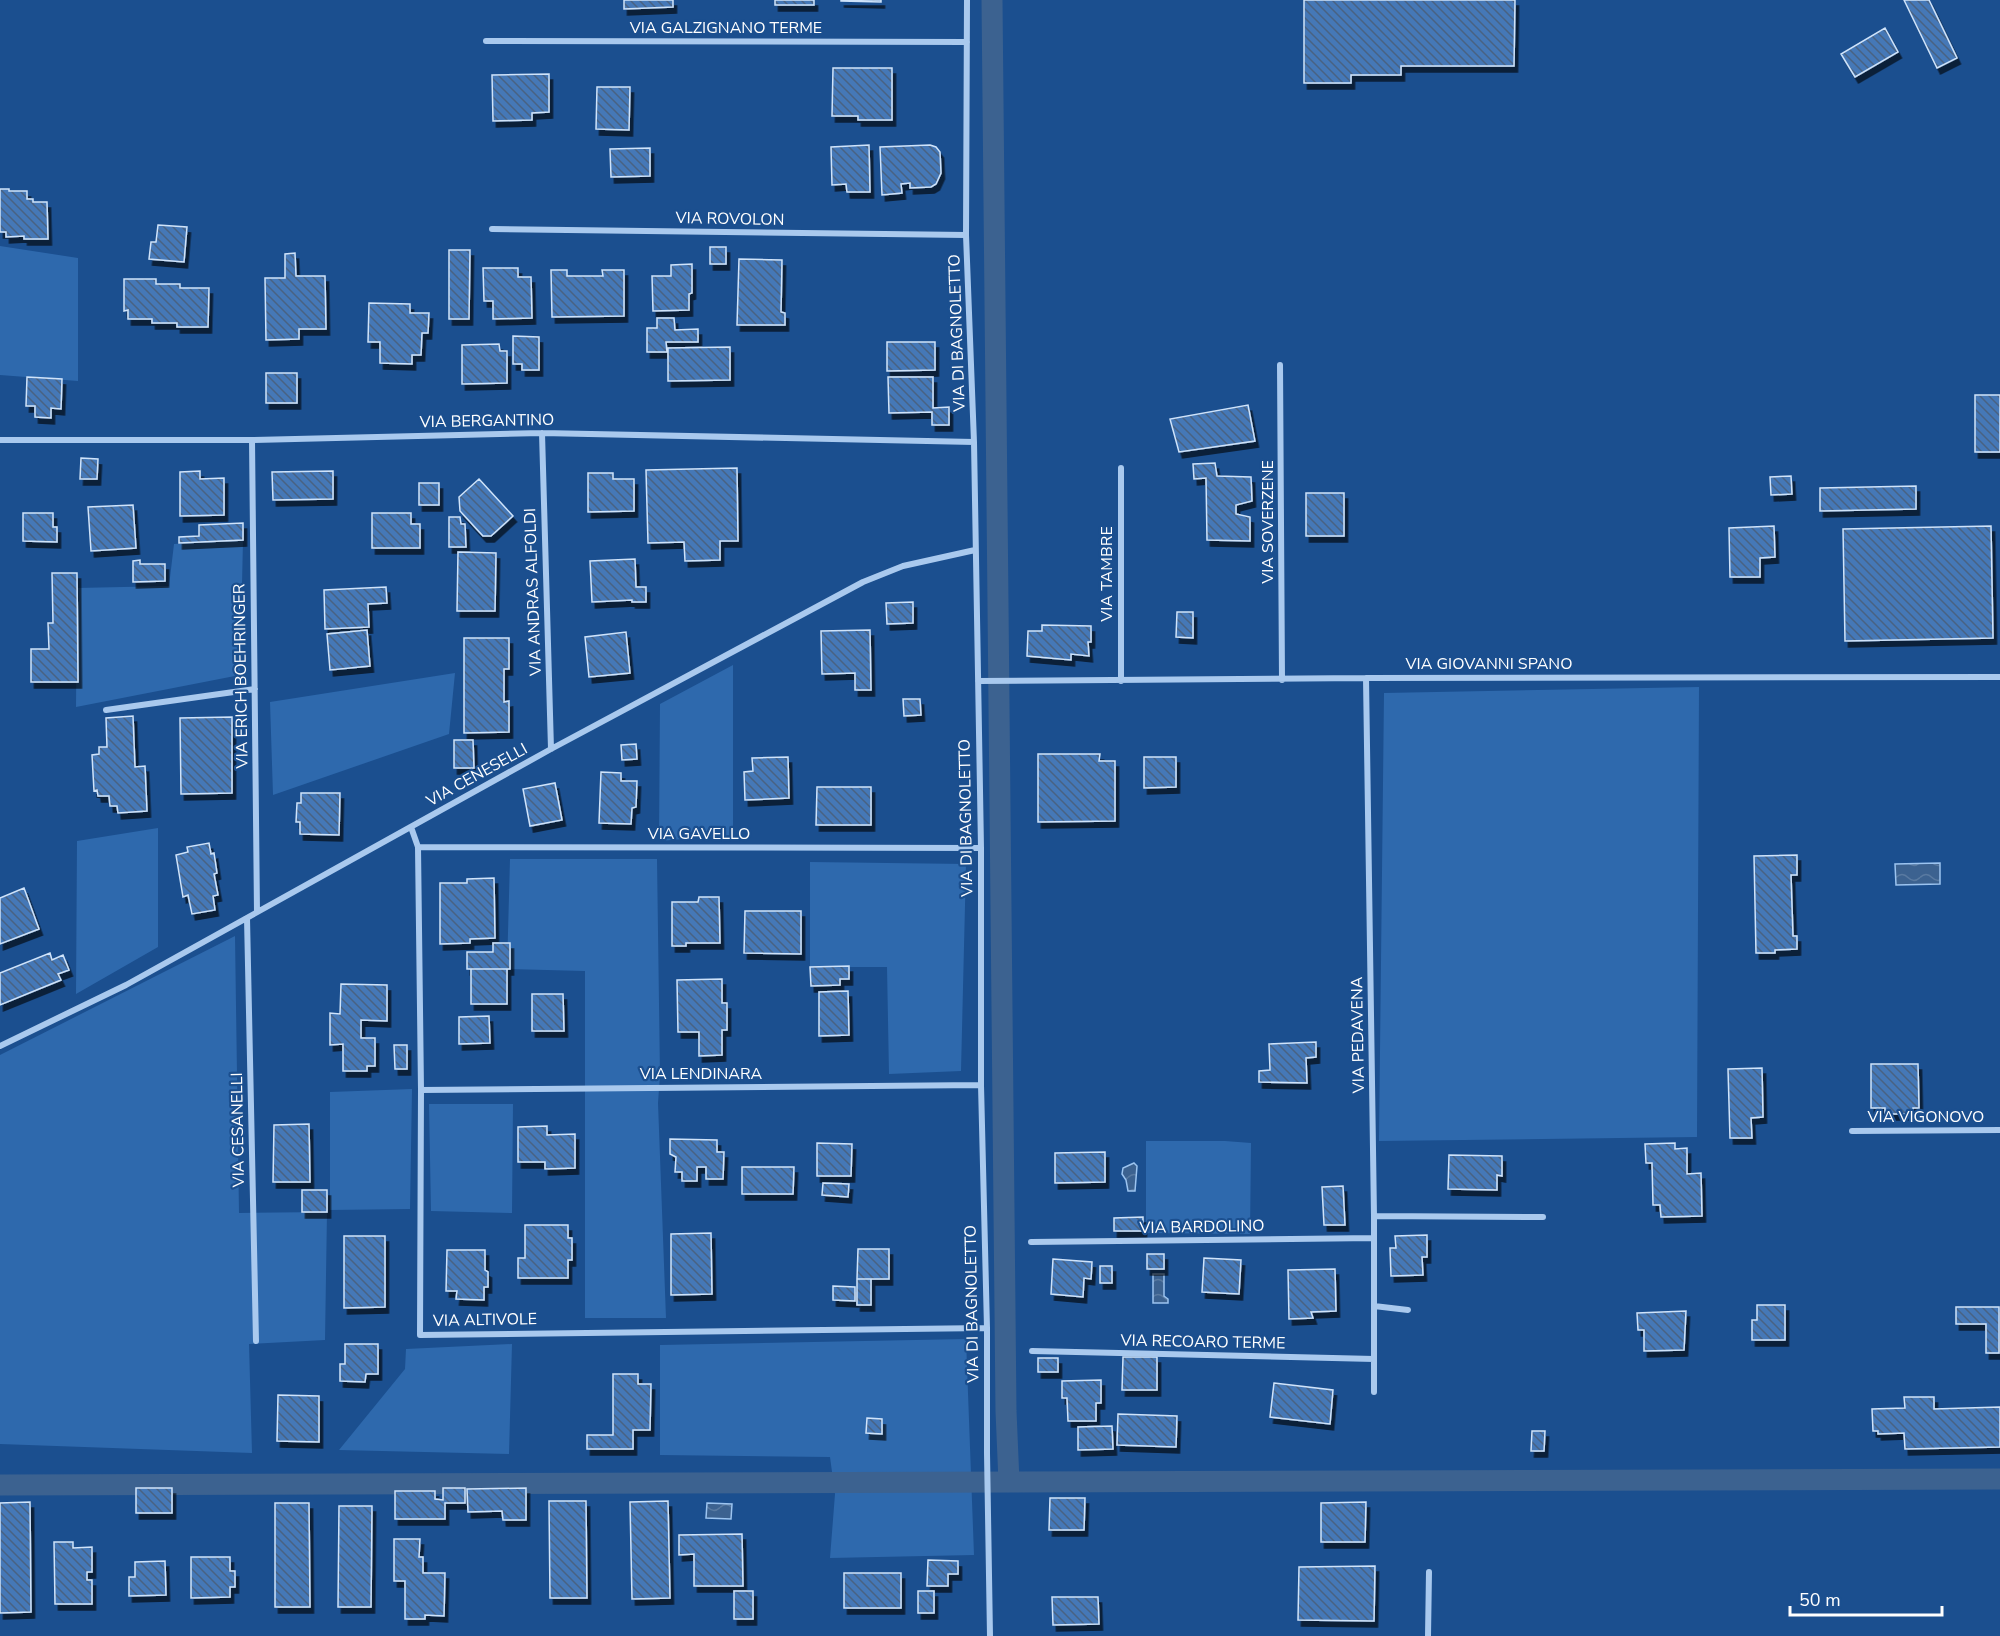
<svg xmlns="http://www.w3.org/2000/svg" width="2000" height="1636" font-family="'Nunito Sans',sans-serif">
  <defs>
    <pattern id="water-waves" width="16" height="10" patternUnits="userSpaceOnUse" patternTransform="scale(1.5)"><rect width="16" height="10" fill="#3c6290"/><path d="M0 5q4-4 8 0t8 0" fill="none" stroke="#597aa1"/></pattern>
    <pattern id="building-back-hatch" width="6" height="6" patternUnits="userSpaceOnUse" patternTransform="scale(1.5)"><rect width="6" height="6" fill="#4478b7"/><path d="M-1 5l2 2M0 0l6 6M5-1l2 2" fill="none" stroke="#486282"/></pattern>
    <filter id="shadow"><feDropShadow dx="3.5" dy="6" stdDeviation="0" flood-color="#0009"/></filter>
  </defs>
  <rect width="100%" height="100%" fill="#1b4f8f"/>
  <path fill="#2e69ad" d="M0,246L78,258V381L0,375Z
    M243,540L240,675L76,707L77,588L169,586L174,544Z
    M733,665V835L659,841L660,704Z
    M455,673L449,734L273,795L270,702Z
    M1699,687L1697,1137L1379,1141L1384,693Z
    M158,828V947L76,994L77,841Z
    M510,859H657L660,1075L658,1103L666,1318H585V971L507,969Z
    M810,862L966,864L961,1071L889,1074L887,967H810Z
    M235,936L239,1213L327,1212L325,1340L249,1344L252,1453L0,1444V1055Z
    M412,1089L410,1209L330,1210V1092Z
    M429,1104H513L512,1213L431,1211Z
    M1146,1141H1225L1251,1143L1250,1234L1146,1233Z
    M966,1339L974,1555L830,1558L835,1494L830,1457L660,1455V1345Z
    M512,1344L509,1454L339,1450L405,1369L406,1349Z"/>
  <path fill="url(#water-waves)" stroke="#9cc4f0" stroke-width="1.5" d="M1940,863V884L1896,885L1895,864Z
    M1134,1163L1137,1166L1135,1191H1128L1126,1180L1122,1174L1123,1168Z
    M1153,1274H1164V1296L1168,1299V1303H1153Z
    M707,1503L732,1504L731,1519L706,1518Z"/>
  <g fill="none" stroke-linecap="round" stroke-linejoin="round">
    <path stroke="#3c6290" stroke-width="21" d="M992,0L1006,1411L1009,1482
      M0,1485L2000,1479"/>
  </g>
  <path fill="url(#building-back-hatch)" stroke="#cfe3fa" stroke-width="1.5" filter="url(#shadow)" d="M624,0H673V7L624,9Z
    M775,0H814V5H775Z
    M841,0H881V2L841,1Z
    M1304,0H1515L1514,66H1401V75H1351V83H1304Z
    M1904,0H1929L1957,58L1937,68Z
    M1885,28L1898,52L1855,77L1841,54Z
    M833,68H892V120H858V116H832Z
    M549,74V112L532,113V120L493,121L492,75Z
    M597,87H630L629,130L596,129Z
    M869,145L870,192H847L846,184L832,185L831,147Z
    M930,145L936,147L940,152L941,173L936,184L931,187L910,188V183L901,184L902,193L882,195L880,147Z
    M650,148V176L611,177L610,149Z
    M0,189H9V191H27V199H33V202H47L48,239H24V236L6,237V232H0Z
    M158,225L187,227L184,262L149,259L151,242H156Z
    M710,247H726V264H710Z
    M449,250H470L469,319H449Z
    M295,253L296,276H325L326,329H299V339L266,340L265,278H285V254Z
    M739,259L782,260L781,312L785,313V325H737Z
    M692,264V293L689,294V310L653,311L652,276H671V265Z
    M483,268H518V277H531L532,318L493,319V301H484Z
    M551,270H567V276H603L602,270H624V316L552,317Z
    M124,279H156V284H180V288H209L208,327H177V323H152V319H128V310L124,311Z
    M369,303L410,304V313H429L428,333H422L421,355H412V364L380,363V342H368Z
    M657,318H674L675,330L698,329V342H666L667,352H647V328H657Z
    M513,336L539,337V370H522V364H513Z
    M887,342H935V370L887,371Z
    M499,344L500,351H507V383L462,384V345Z
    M730,347V380L668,381V348Z
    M266,373H297V403H266Z
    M27,377L62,379L61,409L51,408V418L35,417V406H26Z
    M888,377H933V408L949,407V425H932V412L889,413Z
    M1975,395H2000V452H1975Z
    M1248,405L1255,441L1179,452L1170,419Z
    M81,458L98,459L97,479H80Z
    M1215,463L1217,476L1251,477L1252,501L1236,505V514L1250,517V541L1207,540L1206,478L1194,479L1193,464Z
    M737,468L738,541H720V560L685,561L684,542L648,543L646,470Z
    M200,471V479L224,478V515L180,516V472Z
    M333,471V499L273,500L272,472Z
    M588,473H613V479H634V511L588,512Z
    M1791,476L1792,494L1771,495L1770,477Z
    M479,479L513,516L491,536H483L460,511L459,497Z
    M419,483H439V505H419Z
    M1916,486V509L1820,511V488Z
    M1306,493H1344V536H1306Z
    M133,505L136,548L91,551L88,507Z
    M23,513H53V527H57V542L23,541Z
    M372,513H411V524H420V548H372Z
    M449,517H460L461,524H465L466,547H449Z
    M243,523V540L179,543V537L199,536V525Z
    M1774,526L1775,557L1760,558V577H1730L1729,528Z
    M1991,526L1993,638L1845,641L1843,529Z
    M458,552L496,553L495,611H457Z
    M635,559L636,587H646V602H632V600L592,602L590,561Z
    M140,560V564H165V581L133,582V561Z
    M52,573H77L78,682H31V649H49L48,623H53Z
    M386,587L387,603L368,604L369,627L325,629L324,590Z
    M913,602V623L887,624L886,603Z
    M1177,612H1193V638L1176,637Z
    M1042,625L1091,626V642H1088L1089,656L1071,654V660L1027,656L1028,631H1042Z
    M367,630L370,666L330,670L327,634Z
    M870,630L871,690H855V673L822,674L821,631Z
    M626,632L630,673L589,677L585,637Z
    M464,638H509V669H504V702L509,701V732L464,733Z
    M903,699H920L921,715L904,716Z
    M133,716L135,767L145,766L147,811L118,813L117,806H110L109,796H98L97,790L94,791L92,755L99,754V747H107L106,718Z
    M232,717V793L181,794L180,718Z
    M454,740H473L474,768H454Z
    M636,744L637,759L622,760L621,745Z
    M1038,754H1100L1099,761H1115V821L1038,822Z
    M788,757L789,798L745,800L744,772L753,771L752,758Z
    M1144,757H1176V787L1144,788Z
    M601,772L621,773V781H637L636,807L632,808L631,824L599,823Z
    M555,783L562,820L530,826L523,789Z
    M817,787H871V825H816Z
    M301,793H340L339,835L300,834V822H296L297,803H301Z
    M209,843L211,854L214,853L217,873L214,874L218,895L213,896L215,910L192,914L188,895L183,897L176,855L188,852L187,847Z
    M1797,855V875H1791L1793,936H1797V949L1775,950V953H1756L1754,856Z
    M494,878L495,938L470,939V943L440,944V883H467V879Z
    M24,888L39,929L0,944V898Z
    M699,897H719L720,943H686V946H672V902H698Z
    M745,911H801V954L744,953Z
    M493,943H510V969H467V952H493Z
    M50,953L52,960L63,955L69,970L58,974L61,980L0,1005V973Z
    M849,966V979H840V985L811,986L810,967Z
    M471,969H507V1004H471Z
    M722,979V1003H727V1030H722V1055L699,1056V1032H678L677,980Z
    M341,984L387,985V1021L361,1020V1038H375V1066H367V1071H343V1044L330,1045V1013L340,1014Z
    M848,991L849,1035L819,1036V992Z
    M532,994H563L564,1031H532Z
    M489,1016L490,1043L459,1044V1017Z
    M1316,1042V1057L1306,1058L1307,1083L1259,1082V1071L1270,1070L1269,1044Z
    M394,1045H407V1069H395Z
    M1871,1064H1918L1919,1108H1913V1114H1885V1108H1871Z
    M1762,1068L1763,1117L1751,1118L1752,1138H1730L1728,1069Z
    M309,1124L310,1182H273L274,1125Z
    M547,1126V1135L575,1134V1168L545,1169V1162H518V1127Z
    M670,1139L717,1140V1152H724L723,1179H706V1167H697V1181H682V1172H675L676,1157L670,1154Z
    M817,1143L852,1144L851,1176H817Z
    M1675,1143V1149L1687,1148V1174L1701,1173L1702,1216L1661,1217L1660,1205H1653L1652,1163H1646L1645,1144Z
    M1105,1152V1182L1055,1183V1153Z
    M1449,1155L1502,1156V1176L1497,1175V1190L1448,1189Z
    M742,1167H794L793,1194H742Z
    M823,1183L849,1184L848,1197L822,1195Z
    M1343,1186L1345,1225H1324L1322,1187Z
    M302,1190H327V1212H302Z
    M1143,1217V1231H1114V1218Z
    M525,1225H568V1238H572V1260H568V1278H518V1258H525Z
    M711,1233L712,1294L671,1295V1234Z
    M1427,1235V1257H1422L1423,1275L1391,1276L1390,1248H1396L1395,1236Z
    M344,1236H385V1307L344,1308Z
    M858,1249H889V1279H857Z
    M447,1250H485V1270L488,1272V1287H484V1300L456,1299L457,1291H446Z
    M1147,1254H1164V1269H1147Z
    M1204,1258L1241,1260L1239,1294L1202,1292Z
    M1053,1259L1092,1262L1091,1279L1084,1278L1083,1297L1051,1294Z
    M1100,1266H1112V1283H1100Z
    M1335,1269L1336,1311L1311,1312L1313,1318L1289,1319L1288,1270Z
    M857,1279H871V1305H857Z
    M833,1286L855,1287V1301L833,1300Z
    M1757,1305H1785V1340H1752V1320H1757Z
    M1956,1307H1999V1353H1986V1324H1956Z
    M1686,1311L1684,1350L1644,1351V1330H1638L1637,1313Z
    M345,1344H378V1374H366L365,1382L340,1381V1364H345Z
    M1123,1357H1157V1390H1122Z
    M1038,1358H1058V1372H1038Z
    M613,1374H638V1384H651L650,1430H633V1449H587V1435H613Z
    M1101,1380V1403H1096V1421H1068L1067,1398H1062V1381Z
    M1274,1383L1333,1390L1330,1424L1270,1417Z
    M278,1395L319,1396V1442L277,1441Z
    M1904,1397H1934V1409L2000,1407V1447L1905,1449L1904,1433L1878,1434V1431H1873L1872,1409L1905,1408Z
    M1118,1414L1177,1416L1176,1447L1117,1445Z
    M867,1418L882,1419V1434L866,1433Z
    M1112,1426L1113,1449L1078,1450V1427Z
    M1532,1431H1545L1544,1451H1531Z
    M136,1488H172V1513H136Z
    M443,1488H465V1503H445V1519H395V1491H435V1499L443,1500Z
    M526,1488V1520H503L502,1511L468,1512L467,1489Z
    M1050,1498H1085L1084,1530H1049Z
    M549,1501H586L587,1598H550Z
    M668,1501L670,1598L632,1599L630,1502Z
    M30,1502L31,1612L0,1613V1503Z
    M1366,1502L1365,1542H1321V1503Z
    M275,1503H309L310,1607H275Z
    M339,1506H372L371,1607H338Z
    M742,1534L743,1586H694V1554L679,1555V1535Z
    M394,1539H420L419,1557H423V1573H445L444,1616L425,1615V1619H405V1581H394Z
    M54,1542H73V1548L92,1547V1572H87V1580H92V1604H55Z
    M191,1557H230V1571H235V1587H230V1597L191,1598Z
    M928,1560L958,1561V1574H948V1586H927Z
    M165,1561L166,1595L129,1596V1577H135V1562Z
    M1375,1566L1374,1621L1298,1620L1299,1567Z
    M844,1573H901V1608H844Z
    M734,1591H753V1619H734Z
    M918,1591H934V1613H918Z
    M1052,1597H1098L1099,1624L1053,1625Z"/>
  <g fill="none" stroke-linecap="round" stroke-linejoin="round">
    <path stroke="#a9c9ee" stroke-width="6" d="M967,0L966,235L974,442L981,848V1085L987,1328V1453L990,1636
      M486,41L967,42
      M492,229L966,235
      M1280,365L1282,680
      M542,433L551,749
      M0,440H252L542,433L974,442
      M252,440L257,912
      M1366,678L1374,1216V1392
      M978,681L1366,678L2000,677
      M1121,681V468
      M106,710L255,689
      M411,827L418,847L421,1090L420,1335L987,1328
      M418,847L981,848
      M247,918L256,1341
      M0,1046L126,985L551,749L863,582L903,566L975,550
      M421,1090L981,1085
      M1852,1131L2000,1130
      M1374,1216L1543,1217
      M1031,1242L1374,1238
      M1374,1306L1408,1310
      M1032,1351L1374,1359
      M1428,1636L1429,1572"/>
  </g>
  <g text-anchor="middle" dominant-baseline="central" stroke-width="4.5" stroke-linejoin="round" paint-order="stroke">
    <g font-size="16" fill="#fff" stroke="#1b4f8f">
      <text x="726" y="28">VIA GALZIGNANO TERME</text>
      <text transform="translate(730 219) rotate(1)">VIA ROVOLON</text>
      <text transform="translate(957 333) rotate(-92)">VIA DI BAGNOLETTO</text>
      <text transform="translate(487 421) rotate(-1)">VIA BERGANTINO</text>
      <text transform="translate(1268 522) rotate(-90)">VIA SOVERZENE</text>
      <text transform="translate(1107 574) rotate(-90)">VIA TAMBRE</text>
      <text transform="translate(533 592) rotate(-92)">VIA ANDRAS ALFOLDI</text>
      <text x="1489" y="664">VIA GIOVANNI SPANO</text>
      <text transform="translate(241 676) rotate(-91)">VIA ERICH BOEHRINGER</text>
      <text transform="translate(477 775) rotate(-29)">VIA CENESELLI</text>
      <text transform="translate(966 818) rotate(-91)">VIA DI BAGNOLETTO</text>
      <text x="699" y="834">VIA GAVELLO</text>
      <text transform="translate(1358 1035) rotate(-91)">VIA PEDAVENA</text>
      <text x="701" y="1074">VIA LENDINARA</text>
      <text x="1926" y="1117">VIA VIGONOVO</text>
      <text transform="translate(238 1130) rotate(-91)">VIA CESANELLI</text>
      <text transform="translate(1202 1227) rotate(-1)">VIA BARDOLINO</text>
      <text transform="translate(972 1304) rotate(-91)">VIA DI BAGNOLETTO</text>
      <text transform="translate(485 1320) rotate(-1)">VIA ALTIVOLE</text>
      <text transform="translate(1203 1342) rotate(1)">VIA RECOARO TERME</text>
    </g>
  </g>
  <path d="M1790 1606v9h152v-9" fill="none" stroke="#ffffff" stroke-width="3"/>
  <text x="1799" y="1606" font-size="18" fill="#ffffff" stroke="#1b4f8f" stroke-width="4.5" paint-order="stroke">50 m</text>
</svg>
